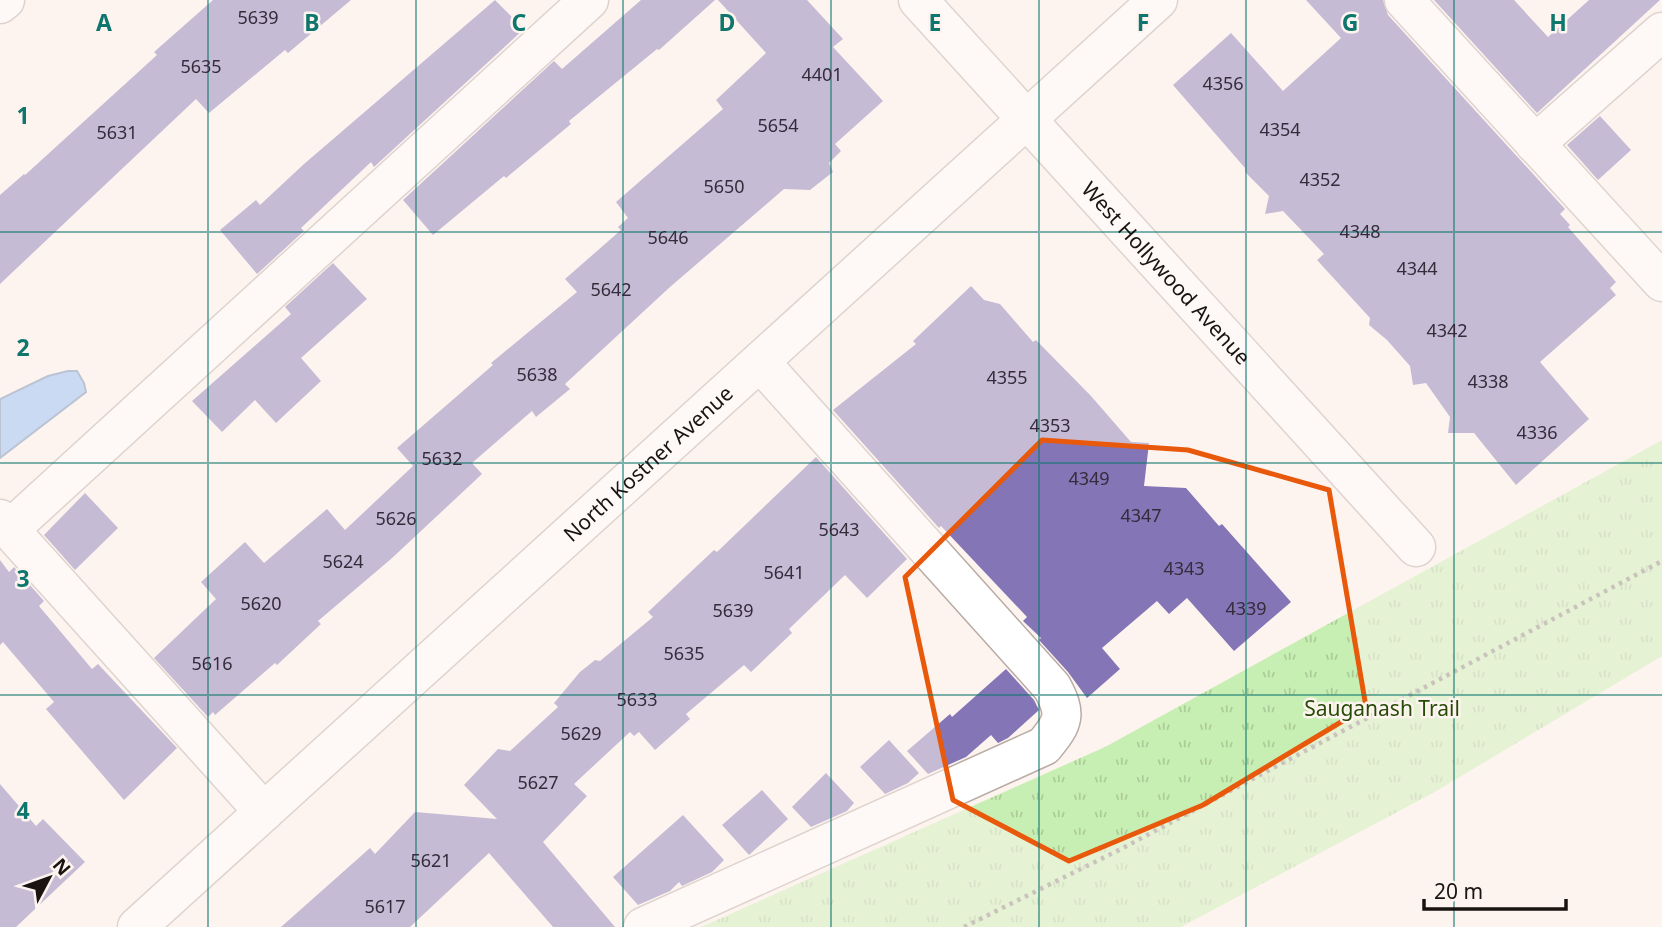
<svg xmlns="http://www.w3.org/2000/svg" width="1662" height="927" font-family="'Noto Sans',sans-serif">
  <defs>
    <pattern id="grass-tufts" width="24" height="20" patternUnits="userSpaceOnUse" patternTransform="scale(1.75)"><rect width="24" height="20" fill="#c8efb3"/><path d="M3 7l-1-3M5 7V3M7 7l1-3M15 17l-1-3M17 17v-4M19 17l1-3" fill="none" stroke="#abcc99"/></pattern>
  </defs>
  <rect width="100%" height="100%" fill="#fef4ef"/>
  <path fill="url(#grass-tufts)" d="M1662,440V656L1433,793L1181,927H701L1105,747Z"/>
  <path fill="#8cbbf6" stroke="#6a89b2" stroke-width="2" d="M68,371H77L84,383L86,392L0,458V399L48,376Z"/>
  <path fill="#8375b6" d="M213,0H351L288,53L285,50L209,113L196,99L0,284V195L24,174L25,175L157,55L154,52Z
    M495,0L524,29L374,167L371,162L301,228L304,231L257,274L220,230L256,200L260,205L304,164Z
    M641,0H715L659,50L657,49L569,121L571,124L506,178L504,176L433,235L403,200L554,61L562,69Z
    M718,0H807L843,39L833,47L883,101L835,144L841,151L829,163L833,172L810,190L784,189L670,287L565,384L570,389L536,417L532,411L472,463L482,474L391,559L318,621L321,624L277,665L275,663L215,715L213,712L208,717L154,658L216,599L201,582L245,542L264,563L327,509L345,530L413,466L397,448L493,365L491,363L577,292L565,279L621,230L618,227L628,218L616,202L723,109L716,100L766,53Z
    M1306,0H1383L1388,15L1565,209L1560,214L1570,225L1568,227L1616,282L1610,288L1616,295L1540,362L1589,419L1516,485L1474,433H1448L1450,417L1426,383L1413,385L1410,366L1387,340L1369,325L1370,318L1317,260L1324,254L1283,211L1265,214L1269,196L1245,172V168L1173,85L1231,33L1283,91L1341,38Z
    M1434,0H1514L1548,37L1589,0H1660L1537,113Z
    M1600,116L1631,150L1598,180L1567,145Z
    M333,263L367,299L301,358L321,381L276,423L255,400L222,432L192,401L291,314L285,307Z
    M971,286L984,300L1000,304L1033,342L1036,340L1091,396L1131,442L1149,443L1144,486L1186,488L1219,526L1222,524L1291,602L1234,651L1187,598L1169,614L1157,601L1102,648L1120,669L1087,698L1068,672L1039,640L1041,638L1023,621L1027,617L941,526L939,528L833,410L916,344L913,341Z
    M816,457L907,559L867,598L845,575L789,629L792,633L751,672L744,665L686,714L690,719L655,750L639,732L634,736L630,732L574,784L587,796L543,842L615,927H553L489,853L410,927H281L370,848L375,854L415,812L497,819L464,785L498,749L510,751L558,707L554,703L580,672L595,660L600,661L653,617L648,612L714,550L717,552Z
    M85,493L118,528L75,570L44,535Z
    M0,560L9,572L14,567L44,601L39,606L92,669L98,664L177,748L124,800L46,709L54,702L3,642L0,645Z
    M1006,669L1034,700L1039,710L1008,738L998,743L991,735L966,757L928,774L907,751L950,714L952,717Z
    M889,740L919,773L908,783L885,794L860,767Z
    M826,773L854,803L847,811L811,827L792,807Z
    M0,784L36,826L43,819L85,862L16,927H0Z
    M762,790L788,819L749,855L722,825Z
    M683,815L724,860L712,872L682,886L679,882L670,891L638,905L613,877Z"/>
  <g fill="none" stroke-linecap="round" stroke-linejoin="round">
    <g stroke="#b9aca6" stroke-width="41">
      <g id="minor">
        <path id="s1" d="M918,0L1416,547"/>
        <path d="M1404,0L1662,282"/>
        <path d="M0,4L5,0"/>
        <path d="M1535,144L1662,32"/>
        <path d="M0,519L264,812"/>
        <path d="M9,530L589,0"/>
        <path id="s2" d="M137,927L1158,0"/>
        <path d="M643,927L1044,746C1064,722 1067,714 1052,687L760,362"/>
      </g>
    </g>
    <path stroke="#8d8582" stroke-width="4.5" stroke-dasharray="3.5 5" stroke-linecap="butt" d="M964,927L1121,849L1662,561"/>
    <use href="#minor" stroke="#fff" stroke-width="38"/>
  </g>
  <path d="M0 0H1662V927H0ZM1042,440L1188,450L1329,490L1366,707L1203,805L1069,861L953,800L905,577Z" fill="#fef4ef" fill-opacity=".55" fill-rule="evenodd"/>
  <path fill="none" stroke="#e8590c" stroke-width="5" stroke-linejoin="round" d="M1042,440L1188,450L1329,490L1366,707L1203,805L1069,861L953,800L905,577Z"/>
  <path fill="none" stroke="#0f766e" stroke-width="2" stroke-opacity="0.55" d="M208,0V927M416,0V927M623,0V927M831,0V927M1039,0V927M1246,0V927M1454,0V927M0,232H1662M0,463H1662M0,695H1662"/>
  <g text-anchor="middle" dominant-baseline="central" stroke-width="5" stroke-linejoin="round" paint-order="stroke">
    <g font-size="18" fill="#342c3b">
      <text x="258" y="17">5639</text>
      <text x="201" y="66">5635</text>
      <text x="822" y="74">4401</text>
      <text x="1223" y="83">4356</text>
      <text x="778" y="125">5654</text>
      <text x="1280" y="129">4354</text>
      <text x="117" y="132">5631</text>
      <text x="1320" y="179">4352</text>
      <text x="724" y="186">5650</text>
      <text x="1360" y="231">4348</text>
      <text x="668" y="237">5646</text>
      <text x="1417" y="268">4344</text>
      <text x="611" y="289">5642</text>
      <text x="1447" y="330">4342</text>
      <text x="537" y="374">5638</text>
      <text x="1007" y="377">4355</text>
      <text x="1488" y="381">4338</text>
      <text x="1050" y="425">4353</text>
      <text x="1537" y="432">4336</text>
      <text x="442" y="458">5632</text>
      <text x="1089" y="478">4349</text>
      <text x="1141" y="515">4347</text>
      <text x="396" y="518">5626</text>
      <text x="839" y="529">5643</text>
      <text x="343" y="561">5624</text>
      <text x="1184" y="568">4343</text>
      <text x="784" y="572">5641</text>
      <text x="261" y="603">5620</text>
      <text x="1246" y="608">4339</text>
      <text x="733" y="610">5639</text>
      <text x="684" y="653">5635</text>
      <text x="212" y="663">5616</text>
      <text x="637" y="699">5633</text>
      <text x="581" y="733">5629</text>
      <text x="538" y="782">5627</text>
      <text x="431" y="860">5621</text>
      <text x="385" y="906">5617</text>
    </g>
    <g font-size="21" fill="#191412" stroke="#fef4ef">
      <text stroke="none"><textPath href="#s1" startOffset="369">West Hollywood Avenue</textPath></text>
      <text stroke="none"><textPath href="#s2" startOffset="690">North Kostner Avenue</textPath></text>
    </g>
    <g font-size="21" fill="#264b06" stroke="#fef4ef">
      <text x="1382" y="708">Sauganash Trail</text>
    </g>
  </g>
  <g font-size="23" text-anchor="middle" font-weight="bold" fill="#0f766e" stroke="#fef4ef" stroke-width="5" stroke-linejoin="round" paint-order="stroke">
    <text x="104" y="31">A</text>
    <text x="312" y="31">B</text>
    <text x="519" y="31">C</text>
    <text x="727" y="31">D</text>
    <text x="935" y="31">E</text>
    <text x="1143" y="31">F</text>
    <text x="1350" y="31">G</text>
    <text x="1558" y="31">H</text>
    <text x="23" y="124">1</text>
    <text x="23" y="356">2</text>
    <text x="23" y="587">3</text>
    <text x="23" y="819">4</text>
  </g>
  <g transform="translate(49 878) rotate(49)" stroke="#fef4ef" stroke-width="5" paint-order="stroke">
  <path d="M0-5L12 26L0 18L-12 26Z" fill="#191412"/>
  <text y="-10" font-size="19" font-weight="bold" text-anchor="middle" fill="#191412">N</text>
  </g>
  <path d="M1424 899v10h142v-10" fill="none" stroke="#191412" stroke-width="3.5"/>
  <text x="1434" y="899" font-size="21" fill="#191412" stroke="#fef4ef" stroke-width="5" paint-order="stroke">20 m</text>
</svg>
